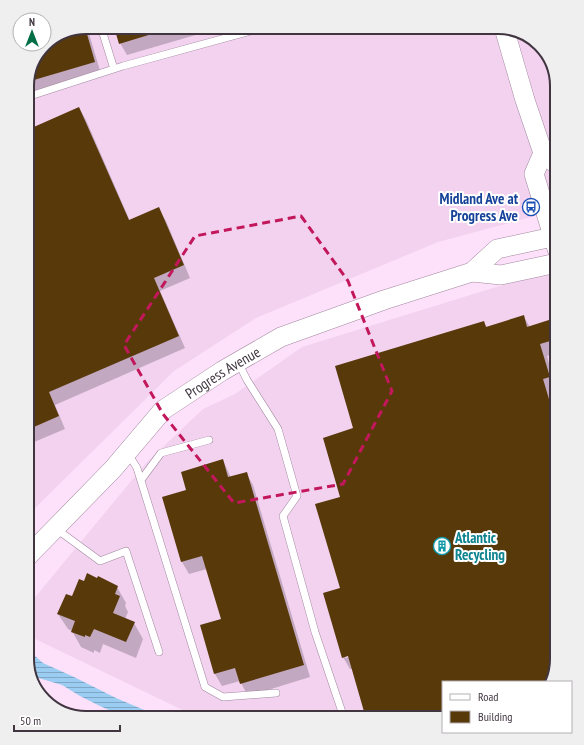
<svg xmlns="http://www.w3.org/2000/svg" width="584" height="745" font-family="'PT Sans Narrow',sans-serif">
  <defs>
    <pattern id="water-rules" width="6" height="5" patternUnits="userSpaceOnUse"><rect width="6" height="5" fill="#9bccf1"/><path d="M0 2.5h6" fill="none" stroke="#80a6c5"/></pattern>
  </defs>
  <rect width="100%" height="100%" fill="#fde0fa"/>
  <path fill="#f3d2f0" d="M86,27H502L527,35L547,53L557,86V210L438,242L256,318L174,371L27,516V82L47,42Z
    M548,271L557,301V660L551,682H443V718H199L27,635V607L146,463L203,409L235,394L302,347Z"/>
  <path fill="url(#water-rules)" d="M27,649L43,663L74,677L116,698L163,718H128L102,707L80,696L62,685L32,676L27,659Z"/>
  <path fill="#0003" fill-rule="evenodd" d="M86,27H87L101,74L27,96V82L47,42Z
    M115,27H223L127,55L120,43Z
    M79,108L86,120L130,221L159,209L166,221L190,278L160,291L185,348L55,405L65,429L27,445V131Z
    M524,317L530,327L552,320L557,329V353L547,356L556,389L549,391L557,418V660L551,682H443V718H367L353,669H350L343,657L341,498L355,429L484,323L487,327ZM345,656H353L345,658Z
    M223,460L231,478L246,473L253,485L310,677L248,696L240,681L222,686L215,674L201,626L222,620L207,569L189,574L182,562L163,498L187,491Z
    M85,582L117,587L126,603L125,606L128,612L125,619L134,623L143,639L136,658L103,644L100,653L94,650V653L81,647L72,631L68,629L58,614Z"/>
  <path fill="#58390a" d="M85,27L95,62L27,82L47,42Z
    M114,27H165V30L119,44Z
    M79,107L129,220L159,207L184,265L154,278L179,336L49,392L59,416L27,430V130Z
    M524,315L527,327L552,319L557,335V339L540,344L550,377L543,379L557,426V660L551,682H443V718H375L373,713L365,715L348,656L342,658L323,593L340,588L315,504L340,497L323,438L353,428L335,366L484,321L486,327Z
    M223,459L228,477L247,472L304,665L240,684L235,668L214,674L200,625L221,619L202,556L181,562L162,497L186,490L181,472Z
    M87,573L97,578L98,576L118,586L115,594L120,596L113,613L135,622L126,642L94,629L90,637L85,635V637L71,632L75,621L57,614L66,594L72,596L79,579L84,581Z"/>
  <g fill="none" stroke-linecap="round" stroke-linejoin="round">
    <g stroke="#a2889f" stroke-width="8">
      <path id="service" d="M101,27L114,69
        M27,97L123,66L266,27
        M238,362L247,380L278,429L297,496L283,516L315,632L344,718
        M127,452L137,468L205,687L223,697L276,693
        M141,480L161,453L209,440
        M55,528L100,561L126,551L159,652"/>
    </g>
    <g stroke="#a2889f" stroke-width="20">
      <g id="secondary">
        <path d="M504,28L525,100L543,153L557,165"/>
        <path d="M543,153L534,174L557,249"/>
        <path d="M472,272L501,275L557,263"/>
        <path id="s1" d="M27,557L113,469L163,410L222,371L281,337L384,300L472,272L497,249L557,236"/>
      </g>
    </g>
    <path stroke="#b8a2b6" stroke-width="2.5" stroke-dasharray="3 2" stroke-linecap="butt" d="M526,35L527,34"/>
    <use href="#service" stroke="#fff" stroke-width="7"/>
    <use href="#secondary" stroke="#fff" stroke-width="19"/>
  </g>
  <path fill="none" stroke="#c2185b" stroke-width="3" stroke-dasharray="8 5" stroke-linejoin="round" d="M301,216L348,281L392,391L343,484L234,503L163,414L124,345L195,236Z"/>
  <defs>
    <g id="bus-ring" transform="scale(0.9)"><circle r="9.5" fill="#fff" stroke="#1a4fb4" stroke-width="1.5"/><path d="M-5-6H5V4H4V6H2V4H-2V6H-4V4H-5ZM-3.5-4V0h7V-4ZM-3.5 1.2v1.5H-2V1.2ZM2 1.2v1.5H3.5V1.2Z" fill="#1a4fb4"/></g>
    <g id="building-ring" transform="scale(0.9)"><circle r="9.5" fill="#fff" stroke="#0f9aa8" stroke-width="1.5"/><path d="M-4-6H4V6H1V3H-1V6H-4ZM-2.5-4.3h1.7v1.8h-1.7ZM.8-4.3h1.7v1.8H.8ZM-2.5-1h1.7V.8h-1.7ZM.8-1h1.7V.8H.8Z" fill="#0f9aa8"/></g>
  </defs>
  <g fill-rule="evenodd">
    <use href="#bus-ring" x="531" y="207"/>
    <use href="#building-ring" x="442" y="546"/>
  </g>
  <g text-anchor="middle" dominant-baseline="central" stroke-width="4" stroke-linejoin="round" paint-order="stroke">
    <g font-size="15" font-weight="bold" fill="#164399" stroke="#fff" text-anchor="end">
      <text x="518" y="198">Midland Ave at<tspan x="518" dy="17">Progress Ave</tspan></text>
    </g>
    <g font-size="15" fill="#413640" stroke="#fff">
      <text stroke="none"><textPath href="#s1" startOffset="271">Progress Avenue</textPath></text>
    </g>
    <g font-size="15" font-weight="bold" fill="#0d838f" stroke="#fff" text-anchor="start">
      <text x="455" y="537">Atlantic<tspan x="455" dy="17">Recycling</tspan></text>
    </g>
  </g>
  <path d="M0 0H584V745H0ZM86 34H498A52 52 0 0 1 550 86V659A52 52 0 0 1 498 711H86A52 52 0 0 1 34 659V86A52 52 0 0 1 86 34Z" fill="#f0eff0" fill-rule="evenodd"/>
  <path fill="none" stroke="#413640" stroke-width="2" d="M86 34H498A52 52 0 0 1 550 86V659A52 52 0 0 1 498 711H86A52 52 0 0 1 34 659V86A52 52 0 0 1 86 34Z"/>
  <rect x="442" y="681" width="130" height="52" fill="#ffffff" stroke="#b3afb3"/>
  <rect x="450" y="694" width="20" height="6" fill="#ffffff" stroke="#b3afb3"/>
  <text x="478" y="701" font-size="12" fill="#413640">Road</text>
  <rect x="450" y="711" width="20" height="12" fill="#58390a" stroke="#b3afb3"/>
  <text x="478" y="721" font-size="12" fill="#413640">Building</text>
  <g transform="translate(32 32)"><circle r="19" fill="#ffffff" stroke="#b3afb3"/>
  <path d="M0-3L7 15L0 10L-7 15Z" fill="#016e45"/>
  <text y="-6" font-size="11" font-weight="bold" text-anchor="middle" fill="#413640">N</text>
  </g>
  <path d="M14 725v6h106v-6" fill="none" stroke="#413640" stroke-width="2"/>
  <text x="20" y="725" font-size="12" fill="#413640" stroke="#ffffff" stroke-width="3" paint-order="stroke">50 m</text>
</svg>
